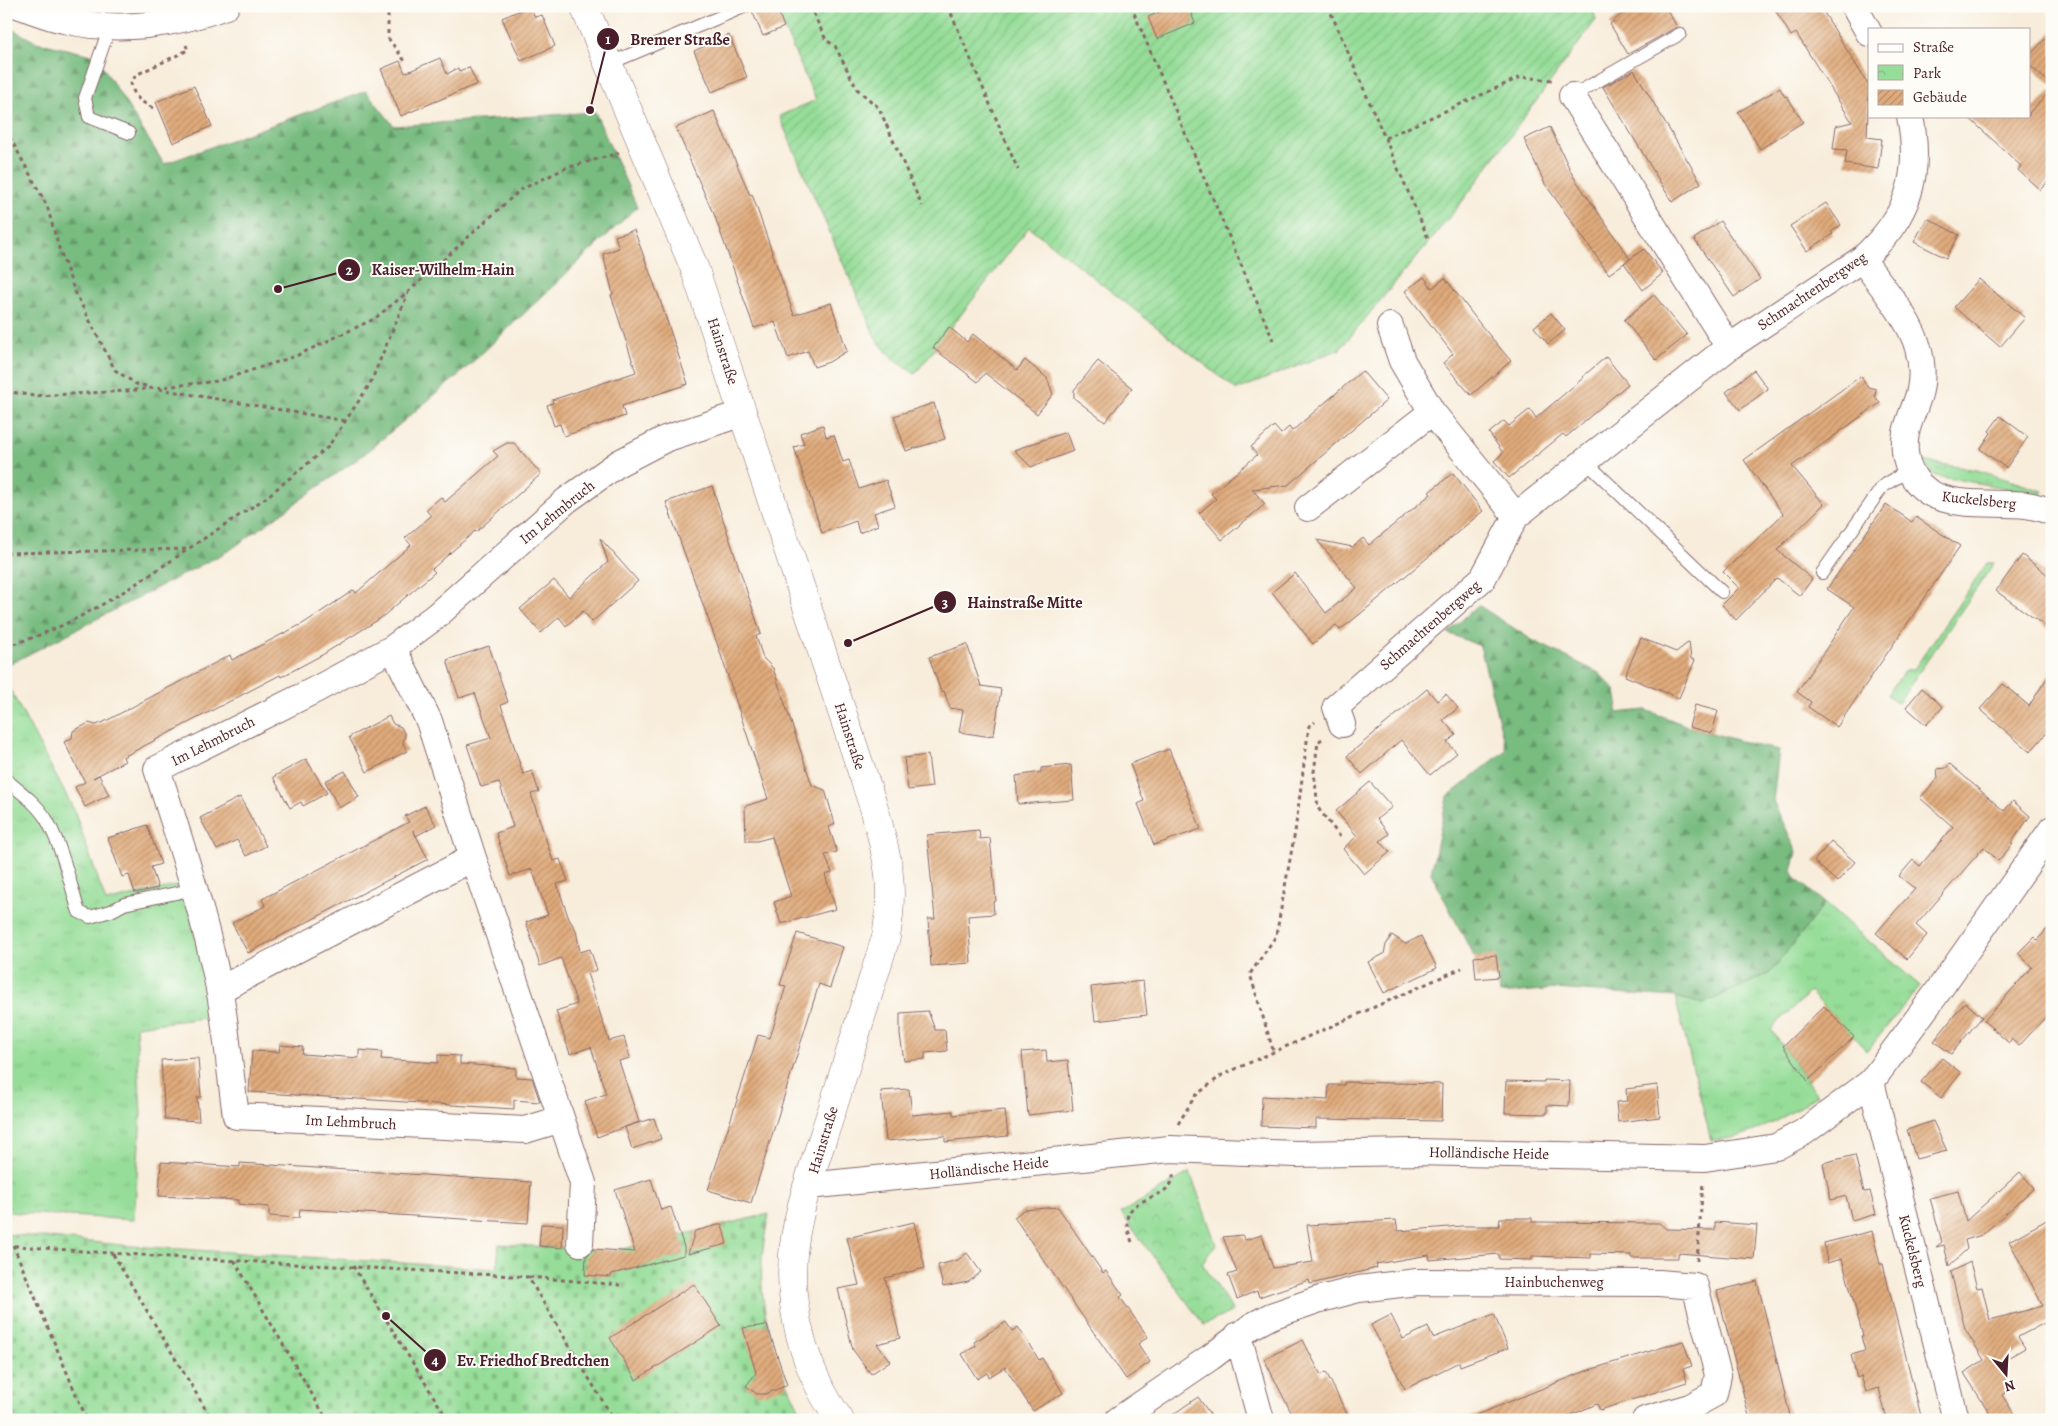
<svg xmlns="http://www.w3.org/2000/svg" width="2058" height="1426" font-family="Alegreya,serif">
  <defs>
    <pattern id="grass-tufts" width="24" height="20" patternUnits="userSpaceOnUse" patternTransform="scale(1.25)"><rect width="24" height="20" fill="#95dd98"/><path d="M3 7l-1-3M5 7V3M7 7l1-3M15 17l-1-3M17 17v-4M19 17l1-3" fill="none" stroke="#82bd83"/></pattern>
    <pattern id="forest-firs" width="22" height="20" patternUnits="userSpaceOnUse" patternTransform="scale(1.25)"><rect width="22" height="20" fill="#78bc80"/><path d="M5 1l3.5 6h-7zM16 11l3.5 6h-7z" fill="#649869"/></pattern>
    <pattern id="cemetery-stones" width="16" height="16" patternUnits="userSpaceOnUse" patternTransform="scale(1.25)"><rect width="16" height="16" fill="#95dd98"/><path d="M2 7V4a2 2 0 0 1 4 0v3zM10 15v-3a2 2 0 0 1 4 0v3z" fill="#82bd83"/></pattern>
    <pattern id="park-crowns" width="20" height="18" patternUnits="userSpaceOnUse" patternTransform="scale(1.25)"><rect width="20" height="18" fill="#95dd98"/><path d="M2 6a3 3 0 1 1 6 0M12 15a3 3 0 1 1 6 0" fill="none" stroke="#82bd83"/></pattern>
    <pattern id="garden-furrows" width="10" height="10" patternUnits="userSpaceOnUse" patternTransform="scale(1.25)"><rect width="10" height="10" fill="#95dd98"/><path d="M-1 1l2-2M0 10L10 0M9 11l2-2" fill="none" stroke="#82bd83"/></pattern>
    <pattern id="building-hatch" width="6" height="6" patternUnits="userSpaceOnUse" patternTransform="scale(1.25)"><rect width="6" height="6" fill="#e0ab7c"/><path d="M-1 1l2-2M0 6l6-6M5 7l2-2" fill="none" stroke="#b88b66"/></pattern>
  </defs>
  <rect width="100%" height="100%" fill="#fdfcf7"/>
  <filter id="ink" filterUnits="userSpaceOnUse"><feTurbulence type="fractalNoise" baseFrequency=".02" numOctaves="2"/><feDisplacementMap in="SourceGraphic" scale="10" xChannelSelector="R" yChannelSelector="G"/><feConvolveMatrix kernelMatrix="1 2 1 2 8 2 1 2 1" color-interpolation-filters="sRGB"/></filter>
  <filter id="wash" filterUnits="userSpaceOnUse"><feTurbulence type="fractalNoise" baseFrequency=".0096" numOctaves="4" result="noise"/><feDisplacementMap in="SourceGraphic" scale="20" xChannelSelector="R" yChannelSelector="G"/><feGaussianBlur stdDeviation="1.12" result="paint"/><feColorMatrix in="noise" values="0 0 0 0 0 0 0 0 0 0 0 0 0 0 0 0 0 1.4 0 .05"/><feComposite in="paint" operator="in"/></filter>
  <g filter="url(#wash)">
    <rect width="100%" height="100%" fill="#f8eddb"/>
    <path fill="url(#grass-tufts)" stroke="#707e62" d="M1922,461L1977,470L2043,491L2041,494C2005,489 1971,481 1935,476Z
      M1987,563H1994L1898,703L1887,695L1905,670L1914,669Z
      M6,682L74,810L106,902L183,884L213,1017L136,1026L141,1114L134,1220L6,1212Z
      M1825,903L1920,986L1867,1051L1810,992L1771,1029L1817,1095C1790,1115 1746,1141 1711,1140L1675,997L1703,1004L1770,973Z"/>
    <path fill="url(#forest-firs)" stroke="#616e56" d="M6,26L36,42L96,56L164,164L366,91L394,126L595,112L637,207L462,372L363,455L230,550L6,666Z
      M1478,605L1532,640L1599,673L1616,691L1618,702L1616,713L1646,710L1693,728L1762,747L1779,750L1773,801L1797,852L1792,871L1796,879L1825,903L1770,973L1703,1004L1675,997L1554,989L1500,994L1495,956L1474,957L1431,873L1447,797L1506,750L1480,646L1448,633Z"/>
    <path fill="url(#cemetery-stones)" stroke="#707e62" d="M769,1214C766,1229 763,1244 762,1259C758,1316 779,1370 805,1420H6V1234L132,1246L497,1269L499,1244L614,1251Z"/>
    <path fill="url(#park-crowns)" stroke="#707e62" d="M1190,1172L1216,1244L1202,1263L1233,1311L1204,1325L1121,1213Z"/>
    <path fill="url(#garden-furrows)" stroke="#707e62" d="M774,6H1592L1596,20L1458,207L1340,349L1237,390L1029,227L915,374L892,358L876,339L779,116L816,100Z"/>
    <g id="blocks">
      <path fill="url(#building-hatch)" d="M530,6L535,17L542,15L555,46L521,61L502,18Z
        M754,6H776L784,27L763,36L752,11Z
        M1173,6H1188L1195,23L1157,39L1148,17Z
        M1631,6H1665L1677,27L1628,54L1610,24Z
        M1773,6H1820L1869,86L1867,137L1882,139L1878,169L1845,164L1847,150L1833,149L1836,126L1852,122L1796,33L1791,36Z
        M2052,32V85L2029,65V56Z
        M729,35L747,77L712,92L694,51Z
        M440,58L447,74L458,68L459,71L469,67L477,84L401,116L381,69L400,61L405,73Z
        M1634,70L1701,183L1672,202L1603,87Z
        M194,86L212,126L173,143L156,102Z
        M1780,88L1785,97L1787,96L1803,122L1760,149L1738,112Z
        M2052,89V177L2040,190L2018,170L2021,166L1967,116H2029V113Z
        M714,111L750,195L752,194L794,315L831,303L847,351L829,362L814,367L808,351L788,358L775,322L754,328L713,211H712L676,128Z
        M1550,127L1573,176L1630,259L1609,274L1545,184L1524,139Z
        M1826,203L1841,225L1831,232L1833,234L1807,251L1790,226Z
        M1927,218L1959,235L1946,258L1914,242Z
        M1720,221L1760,279L1734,297L1694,239Z
        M634,230L659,297L688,384L622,406L625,416L564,436L560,424L554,426L547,405L553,403L552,400L636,372L611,295L613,294L603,254L619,248L615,236Z
        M1644,249L1663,273L1643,290L1624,263Z
        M1424,277L1432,288L1445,278L1480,324L1511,361L1471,395L1443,363L1453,354L1405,291Z
        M1979,279L2025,318L2000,347L1954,307Z
        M1654,295L1687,335L1656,360L1624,320Z
        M1551,313L1565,330L1548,344L1534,327Z
        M949,327L967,342L973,334L1017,370L1025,360L1047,378L1053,394L1037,414L985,373L978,382L933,348Z
        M1606,357L1628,384L1566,437L1563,434L1509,478L1494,461L1503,453L1489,433L1504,421L1509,426L1530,409L1536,418L1583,378L1582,377Z
        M1098,361L1132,388L1105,422L1074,398V390Z
        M1754,370L1768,389L1740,410L1726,392Z
        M1362,371L1387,400L1288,485L1252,489L1265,504L1222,540L1199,513L1216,499L1211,494L1257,455L1251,447L1274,426L1281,434L1289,427L1292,431Z
        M1861,376L1868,387L1876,389L1875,396L1880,403L1792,466L1824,504L1777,550L1812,579L1800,596L1777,578L1736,620L1722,605L1739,588L1723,572L1783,514L1744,460Z
        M934,403L945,439L906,451L894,416Z
        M2000,416L2028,437L2006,468L1980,449L1991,433L1989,431Z
        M823,425L826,437L834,435L843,462L849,460L859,489L886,480L895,506L874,513L878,525L859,533L856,521L822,533L794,447L804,444L800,433Z
        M1066,432L1073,451L1031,467L1014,450Z
        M507,443H514L541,474L476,532L475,531L432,569L435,572L381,618L322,655L281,677L280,675L123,757L125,761L93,778L99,775L109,795L85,807L75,787L85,782L64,742L72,738L73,731L89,723L96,725L104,722L230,655L232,660L304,623L354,590L356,593L411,545L405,538L431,516L426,510L441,497L445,502L498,456L493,451Z
        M1453,473L1483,511L1359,615L1340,630L1336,625L1313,644L1272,592L1295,573L1326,613L1357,588L1317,540L1353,547L1363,538L1369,545L1431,494L1429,492Z
        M712,486L761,634L756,636L763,658L773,668L812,785L825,790L835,824L829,827L837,852L825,855L832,873L825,875L836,909L781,924L774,902L791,896L772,837L757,841H746L745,806L768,799L719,649L666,502Z
        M1886,504L1912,522L1916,517L1960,546L1837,727L1808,707L1811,702L1797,692L1854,607L1827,589Z
        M600,538L638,581L592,622L583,611L566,626L559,617L541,633L520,609L554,580L569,597L608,562Z
        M2022,555L2052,578V631L1996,591Z
        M1641,638L1676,652L1689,642L1691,659L1695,660L1679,698L1625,676Z
        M967,644L981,686L1001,689L994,735L985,736L959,732L963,710L950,708L944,691L941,692L929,657Z
        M489,646L508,702L501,705L523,774L532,771L539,792L531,794L553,861L560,859L568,881L557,884L569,919L576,930L580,952L590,949L597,970L587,973L609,1041L624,1037L630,1058L619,1061L639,1122L597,1137L585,1101L606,1094L591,1047L570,1054L556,1011L577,1004L561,958L540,966L526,922L548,915L532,869L510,876L496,833L513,827L499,782L481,787L467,745L491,738L475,693L459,698L447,660Z
        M2052,670V727L2030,752L1980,709L2003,684L2029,706Z
        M1922,688L1943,707L1926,725L1906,707Z
        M1427,689L1437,701L1446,694L1458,708L1443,720L1456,735L1447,742L1457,753L1430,775L1401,740L1362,774L1347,756Z
        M1695,705L1718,711L1712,733L1689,727Z
        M389,716L393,724L401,727L405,735L403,743L407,751L367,772L349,737Z
        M1169,749L1201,829L1154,845L1138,804L1144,801L1130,764Z
        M928,755L932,787L908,790L904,758Z
        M306,759L327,793L303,806L301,802L290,808L273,777Z
        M1950,764L2004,811L2013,801L2030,816L2011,843L2013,844L1998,861L1984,847L1916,925L1927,935L1907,959L1876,933L1915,889L1899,876L1913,860L1920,866L1953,827L1920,798L1938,778L1937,769L1946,768Z
        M1071,765L1074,800L1018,804L1016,776L1041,772V768Z
        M345,771L359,797L339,808L325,781Z
        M1370,782L1392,807L1377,819L1389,834L1380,841L1390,852L1364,874L1343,849L1357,836L1336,811Z
        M240,797L266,846L246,856L237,840L217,850L200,818Z
        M425,806L436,825L416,836L413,830L428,859L248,953L232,923L265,906L262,899L409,822L405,816Z
        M147,825L161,864L151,867L158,888L135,893L129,875L122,877L108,838Z
        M979,830L980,839L990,838L996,901L993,902L994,914L968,916L971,963L931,966L928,919H935L927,835Z
        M1831,841L1855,862L1837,882L1814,861Z
        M2052,924V1010L2019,1046L2011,1039L2009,1043L1984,1021L2032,967L2018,953L2034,937L2037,940Z
        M797,933L843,947L830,988L819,984L751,1203L708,1190L758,1035L770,1038L786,986L780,985Z
        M1392,935L1405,944L1421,936L1437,968L1384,993L1368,962L1384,954L1386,945Z
        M1496,955L1499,977L1476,979L1474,957Z
        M1143,981L1147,1015L1095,1021L1091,987Z
        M1965,1002L1982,1017L1951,1054L1934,1041Z
        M1824,1006L1854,1037L1808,1081L1783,1046Z
        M928,1011L935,1030H945L947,1051L925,1053V1059L904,1061L900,1035V1013Z
        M280,1045L303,1047L302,1054L359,1058V1050L382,1052L381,1059L438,1063V1055L460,1056V1064L516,1068V1077L532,1078L540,1102L514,1100V1109L249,1092L252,1051L279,1052Z
        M1046,1050L1047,1062L1068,1060L1073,1110L1028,1115L1022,1052Z
        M198,1058L201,1097H197L199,1121L165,1119L161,1060Z
        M1942,1058L1961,1073L1941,1098L1921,1082Z
        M1544,1080L1570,1081L1569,1106L1547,1105V1114L1505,1113L1506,1081L1544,1082Z
        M1344,1082L1442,1084L1441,1121L1316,1119V1128L1261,1126L1262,1096L1328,1100L1329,1085H1344Z
        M1657,1085L1660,1117L1618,1122L1616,1102L1627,1101L1626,1089Z
        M909,1089L912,1115L953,1111V1115L1005,1110L1008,1136L945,1142V1136L886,1141L881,1091Z
        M654,1118L661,1139L632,1149L625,1127Z
        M1933,1121L1947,1151L1916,1159L1907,1130Z
        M1855,1155L1864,1192L1870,1191L1876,1214L1852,1221L1846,1196L1831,1200L1823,1163Z
        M161,1162L240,1167V1163L531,1182L528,1223L300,1209L299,1218L269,1216V1207L238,1204V1200L159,1196Z
        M2020,1172L2034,1188L1982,1235L1965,1240L1967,1249L1949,1266L1944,1245L1936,1247L1942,1242L1930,1198L1958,1191L1966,1221Z
        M651,1179L661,1210L671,1207L684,1247V1255L612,1274L611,1277L585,1275L586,1257L593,1249L635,1252L615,1190Z
        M1058,1207L1103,1273L1106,1271L1123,1295L1120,1297L1148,1337L1138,1344L1150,1362L1126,1379L1014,1217L1024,1210Z
        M2052,1217V1323L2050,1320L2018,1337L2025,1348L1997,1364L2012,1389L2002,1395L2018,1420H1994L1964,1373L1984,1360L1965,1329L1951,1272L1970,1262L1977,1288L1982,1287L1990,1320L2043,1306L2009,1241Z
        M1500,1218H1532V1222L1659,1223L1666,1229L1715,1230V1222L1757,1225L1754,1259L1678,1253V1258H1631V1255L1591,1254V1258L1532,1256V1260L1499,1259V1254L1430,1260L1429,1255L1376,1264L1377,1268L1310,1284L1309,1280L1259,1297L1257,1291L1237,1299L1228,1275L1237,1272L1223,1237L1242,1235L1245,1240L1262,1235L1273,1268L1313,1262L1307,1225L1396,1220L1398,1231L1462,1226H1499Z
        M914,1222L925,1268L885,1278L900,1338L877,1344L890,1361L871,1374L853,1350L838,1289L859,1285L847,1238Z
        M541,1224L563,1225L562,1248L539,1246Z
        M722,1224L727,1244L688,1254L695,1231Z
        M1872,1231L1880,1264H1883L1889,1289L1922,1420H1887L1879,1388L1866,1392L1861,1376L1857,1378L1851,1355L1865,1351L1861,1336H1863L1842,1259L1827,1263L1824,1243Z
        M967,1253L981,1272L968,1282L943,1287L938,1265L958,1260Z
        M1757,1281L1776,1357L1791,1420H1750L1717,1291Z
        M694,1284L721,1326L636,1380L610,1338Z
        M1494,1314L1508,1348L1460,1366L1459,1362L1405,1389L1371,1325L1391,1315L1403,1339L1428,1327L1433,1338Z
        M1006,1322L1012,1331L1018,1327L1039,1360L1042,1358L1063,1393L1033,1411L1005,1367L989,1377L987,1373L977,1379L962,1354L976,1346L974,1342Z
        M767,1325L787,1385L766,1394H757L746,1386L756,1373L743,1328Z
        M1303,1340L1321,1375L1326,1372L1350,1420H1295L1264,1359Z
        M1683,1341L1692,1366L1683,1369L1687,1382L1600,1410L1597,1404L1559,1420H1464L1586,1371Z
        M1198,1397L1214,1420H1165Z"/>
    </g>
  </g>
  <g filter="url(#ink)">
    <use href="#blocks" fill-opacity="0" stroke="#876769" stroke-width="1"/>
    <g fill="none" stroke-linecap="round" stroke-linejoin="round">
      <g stroke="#876769" stroke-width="14">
        <path id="service" d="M110,26L85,98L89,117L129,133
          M608,64L746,6
          M1572,96L1680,34
          M1585,461L1722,592
          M1822,573L1883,486L1909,470
          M6,780C22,793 40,806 49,824C63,851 70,883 79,912L90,917L111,911L124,904L195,889"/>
      </g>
      <g stroke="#876769" stroke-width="28">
        <path id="minor" d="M20,6C35,11 49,17 64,20C118,33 175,25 226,6
          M1854,6L1869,33
          M1572,96L1729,347
          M1862,259C1879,283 1911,320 1918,348C1922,362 1923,375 1920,390C1917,404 1909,418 1906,433C1901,458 1911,485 1936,496C1963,507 1997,502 2026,505C2035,506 2043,509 2052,512
          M1390,326L1402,361L1432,412L1516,516
          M1308,508L1432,412
          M393,648L429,721L473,858L583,1183L580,1243
          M1342,724L1336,707L1483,578L1516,516L1729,347L1862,259C1908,218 1922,177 1910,116
          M219,990L473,858
          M561,1119L525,1130L236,1116C230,1074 227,1030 219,988C204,913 180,841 157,769L317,689L393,648L436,616L567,500L619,463L665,439L743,413
          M808,1186L1170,1149L1296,1154L1414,1152L1705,1158L1776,1147L1804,1132L1871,1082
          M1238,1335L1261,1420
          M1118,1420L1211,1357L1252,1326L1271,1316L1317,1300L1359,1289L1417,1282L1659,1283L1695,1286L1718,1375L1714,1394L1690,1407L1645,1420
          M1957,1420L1953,1408L1871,1082L1936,994L2052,829"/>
      </g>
      <g stroke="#876769" stroke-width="29">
        <path id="tertiary" d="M584,6L694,267L875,811C888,859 895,886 886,937C868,994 850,1052 832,1110C818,1154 800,1199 794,1245C786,1305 804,1371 840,1420"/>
      </g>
      <path stroke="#876769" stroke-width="3" stroke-dasharray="4 4" stroke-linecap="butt" d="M388,6V38L405,61
        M810,6L826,40L835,46L857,89L879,108L922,206
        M948,6L1018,170
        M1131,6L1273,340
        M1328,6L1428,238
        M153,108C140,101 134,98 131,83L136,75L188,50L186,45
        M6,130L47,206L59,248L75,292L115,370L136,384L151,387
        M1385,138L1521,77L1553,80
        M159,389L346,421
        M6,391L34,396L127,391L218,381L296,356L374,319L408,292L520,190L566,168L619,153
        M6,553L188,549L264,499L328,447L370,384L408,293
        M6,646C73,628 130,588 187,550
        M1322,739L1318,742L1314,772L1318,808L1341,838
        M1273,1050L1250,974L1276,936L1295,832L1309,726L1315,722
        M1178,1124L1195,1096L1222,1075L1462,968
        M1132,1242C1130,1236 1126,1226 1127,1220C1129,1194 1176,1200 1173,1173
        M6,1245C180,1260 354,1266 528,1277L614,1420
        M13,1245L87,1420
        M113,1254L212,1420
        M234,1260L327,1420
        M1697,1261L1703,1182
        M353,1266L448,1420
        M529,1277L620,1285"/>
      <use href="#service" stroke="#fff" stroke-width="12"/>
      <use href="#minor" stroke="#fff" stroke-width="26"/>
      <use href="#tertiary" stroke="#fff" stroke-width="28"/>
    </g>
  </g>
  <g text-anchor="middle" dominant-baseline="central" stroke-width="4" stroke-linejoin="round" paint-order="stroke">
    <g font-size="15" fill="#4a1f2b" stroke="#fdfcf7">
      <text transform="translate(1812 291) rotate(-34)">Schmachtenbergweg</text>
      <text transform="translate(723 351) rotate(72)">Hainstraße</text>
      <text transform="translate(1979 500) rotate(6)">Kuckelsberg</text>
      <text transform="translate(557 512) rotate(-39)">Im Lehmbruch</text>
      <text transform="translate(1430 625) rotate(-41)">Schmachtenbergweg</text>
      <text transform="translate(850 736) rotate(72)">Hainstraße</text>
      <text transform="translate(213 741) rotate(-27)">Im Lehmbruch</text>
      <text transform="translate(351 1122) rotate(3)">Im Lehmbruch</text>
      <text transform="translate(823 1140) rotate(-73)">Hainstraße</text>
      <text transform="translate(1489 1153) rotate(1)">Holländische Heide</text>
      <text transform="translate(989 1168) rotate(-6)">Holländische Heide</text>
      <text transform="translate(1913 1251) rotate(76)">Kuckelsberg</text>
      <text x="1554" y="1282">Hainbuchenweg</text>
    </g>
  </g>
  <path fill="none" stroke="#4a1f2b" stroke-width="2" d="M590 110L608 39M278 289L349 270M848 643L945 602M386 1316L435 1360"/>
  <g fill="#4a1f2b" stroke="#fdfcf7" stroke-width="2">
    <circle cx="590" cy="110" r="5"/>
    <circle cx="278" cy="289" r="5"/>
    <circle cx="848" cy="643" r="5"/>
    <circle cx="386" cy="1316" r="5"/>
    <circle cx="608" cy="39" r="12"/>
    <circle cx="349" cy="270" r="12"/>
    <circle cx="945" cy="602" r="12"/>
    <circle cx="435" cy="1360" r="12"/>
  </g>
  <g font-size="15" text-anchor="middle" font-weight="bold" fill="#fff">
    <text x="608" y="44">1</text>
    <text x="349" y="275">2</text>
    <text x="945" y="608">3</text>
    <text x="435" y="1365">4</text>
  </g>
  <g font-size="16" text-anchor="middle" font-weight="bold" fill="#4a1f2b" stroke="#fdfcf7" stroke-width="4" stroke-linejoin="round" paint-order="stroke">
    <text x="680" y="45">Bremer Straße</text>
    <text x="443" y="275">Kaiser-Wilhelm-Hain</text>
    <text x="1025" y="608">Hainstraße Mitte</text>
    <text x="533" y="1366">Ev. Friedhof Bredtchen</text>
  </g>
  <rect width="2058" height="1426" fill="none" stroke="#fdfcf7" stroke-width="25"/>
  <rect x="1868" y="28" width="162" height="90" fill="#fdfcf7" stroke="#b5a4a5"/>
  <rect x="1878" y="44" width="25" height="8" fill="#ffffff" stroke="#b5a4a5"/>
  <text x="1913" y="52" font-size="15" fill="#4a1f2b">Straße</text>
  <rect x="1878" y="65" width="25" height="15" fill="url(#park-crowns)" stroke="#b5a4a5"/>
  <text x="1913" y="78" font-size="15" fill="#4a1f2b">Park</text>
  <rect x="1878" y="90" width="25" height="15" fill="url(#building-hatch)" stroke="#b5a4a5"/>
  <text x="1913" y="102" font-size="15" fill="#4a1f2b">Gebäude</text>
  <g transform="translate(2006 1374) rotate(162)" stroke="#fdfcf7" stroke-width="4" paint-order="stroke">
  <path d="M0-4L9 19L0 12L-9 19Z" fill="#4a1f2b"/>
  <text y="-8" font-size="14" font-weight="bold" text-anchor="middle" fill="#4a1f2b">N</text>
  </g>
</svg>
